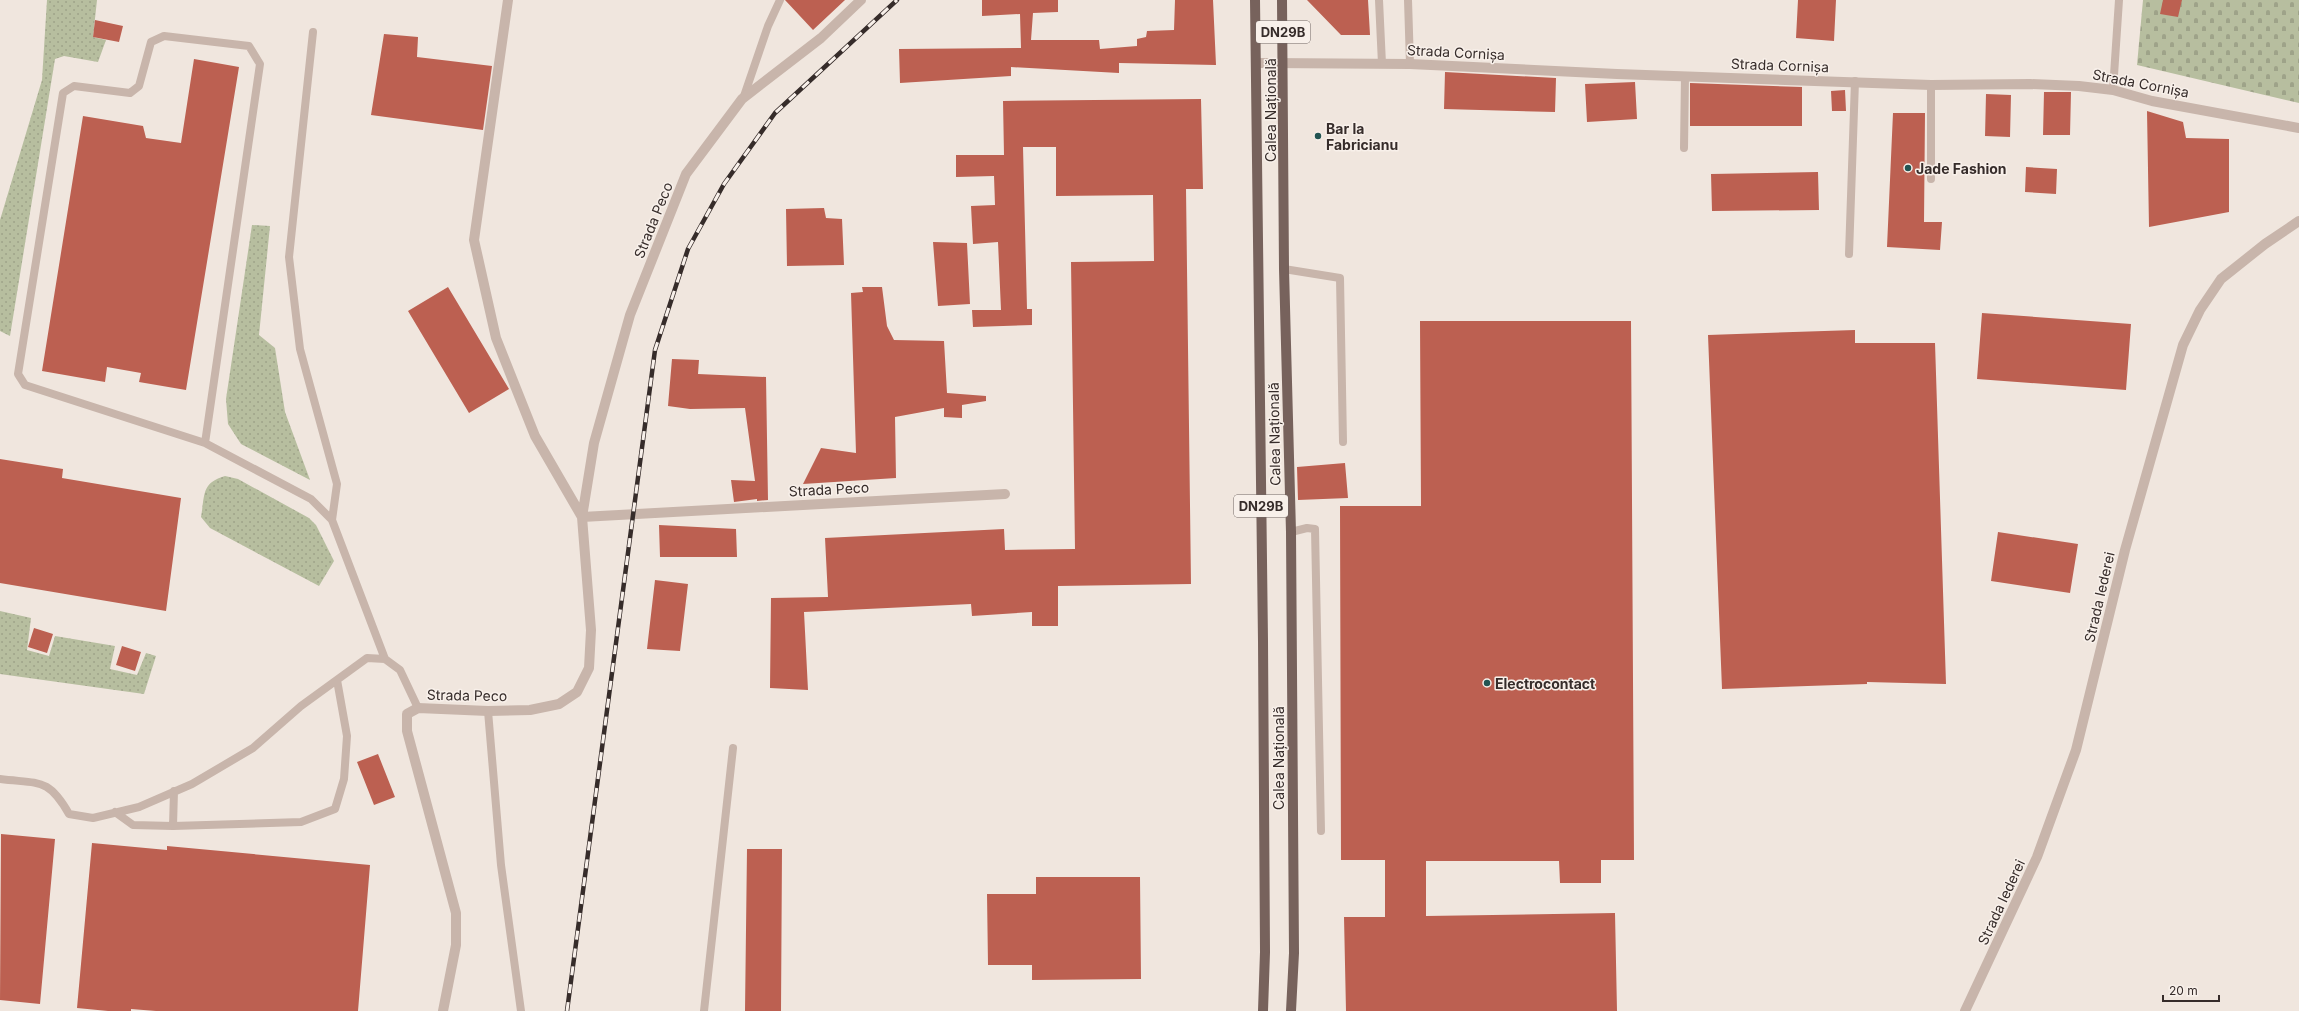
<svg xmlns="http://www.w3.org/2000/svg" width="2299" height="1011" font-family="Inter,sans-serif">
  <defs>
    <pattern id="grass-dots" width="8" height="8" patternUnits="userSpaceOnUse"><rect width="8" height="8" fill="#b7be9f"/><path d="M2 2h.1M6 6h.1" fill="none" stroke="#9ea389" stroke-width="1.8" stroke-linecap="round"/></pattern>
    <pattern id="cemetery-stones" width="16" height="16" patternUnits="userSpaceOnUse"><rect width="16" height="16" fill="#b7be9f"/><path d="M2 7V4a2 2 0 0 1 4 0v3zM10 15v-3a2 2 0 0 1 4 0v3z" fill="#9ea389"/></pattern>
  </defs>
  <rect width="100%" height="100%" fill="#f0e6de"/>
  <path fill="url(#grass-dots)" d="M47,0H97L93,37L106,40L98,62L64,56L55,59L10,336L0,331V220L42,80Z
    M252,225L270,226L259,335L275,348L285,412L310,480L241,444L228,424L226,399Z
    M225,476L238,479L309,518L316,525L334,561L319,586L210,528L201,517C205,495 201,483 225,476Z
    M0,611L31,618L27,650L49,656L55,636L115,646L110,669L137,675L146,653L156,656L144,694L0,674Z"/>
  <path fill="url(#cemetery-stones)" d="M2143,0H2299V103L2137,65Z"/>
  <path fill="#bc6051" d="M785,0H845L813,30Z
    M982,0H1058V12L1033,13L1031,40H1099L1100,49L1137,46V39L1146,37L1147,31L1174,30L1175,0H1213L1216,65L1119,63V73L1011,67V76L900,83L899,49L1021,48L1020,14L982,16Z
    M1307,0H1368L1370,35H1341Z
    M1798,0H1836L1834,41L1796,38Z
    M2163,0H2182L2178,17L2160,14Z
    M95,20L123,26L119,42L93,37Z
    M384,34L418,37L417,57L492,66L483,130L371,115Z
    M194,59L239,67L186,390L139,382L141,373L107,367L105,382L42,371L83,116L143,126L146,138L181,143Z
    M1445,72L1556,78L1555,112L1444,109Z
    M1635,82L1637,119L1587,122L1585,84Z
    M1690,83L1802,87V126H1690Z
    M1845,90L1846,111H1832L1831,91Z
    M2044,92H2071L2070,135H2043Z
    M1986,94L2011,95L2010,137L1985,136Z
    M1201,99L1203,189H1186L1191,584L1058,586V626H1032V612L972,616L971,604L804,612L808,690L770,688L771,598L828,597L825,538L1004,529L1005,550L1075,549L1071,262L1154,261L1153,195L1056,196V147H1023L1027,309H1032V325L973,327L972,310H1001L998,242L973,244L971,206L995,205L994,176L956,177V155H1004L1003,101Z
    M2147,111L2183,122L2186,138L2229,139V212L2149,227Z
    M1893,113H1925L1924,222H1942L1940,250L1887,247Z
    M2026,167L2057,169L2056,194L2025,192Z
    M1818,172L1819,210L1712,211L1711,174Z
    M824,208L826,218L842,219L844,265L787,266L786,209Z
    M933,242L967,243L970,304L938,306Z
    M448,287L509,389L469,413L408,311Z
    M862,287H882L887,326L894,340L944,341L947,393L986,396V401L962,405V418L944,417V408L895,417L896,478L803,484L821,448L856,453L851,293L863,292Z
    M1982,313L2131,324L2126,390L1977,379Z
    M1420,321H1631L1634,860H1601V883H1560L1559,861H1426V916L1615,913L1617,1011H1346L1344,917H1385V860H1341L1340,506H1421Z
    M1855,330V343H1935L1946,684L1867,682V684L1722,689L1708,335Z
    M672,359L699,360L698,374L766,377L768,500L757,501V499L734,502L731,480L755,481L745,408L690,409L668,406Z
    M0,459L63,469L62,478L181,498L166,611L0,583Z
    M1345,463L1348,498L1298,500L1297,467Z
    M659,525L736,529L737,557H660Z
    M1998,532L2078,544L2070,593L1991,581Z
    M655,580L688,584L680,651L647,649Z
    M34,628L53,634L47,653L28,647Z
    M122,646L141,652L135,671L116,665Z
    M378,754L395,797L374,805L357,762Z
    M1,834L55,839L40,1004L0,1000Z
    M92,843L167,850V846L370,865L358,1011H156L131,1009V1011H108L77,1008Z
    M747,849H782L781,1011H745Z
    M1036,877H1140L1141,979L1032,980V965H988L987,894H1036Z"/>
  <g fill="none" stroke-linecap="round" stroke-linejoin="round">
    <path stroke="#c8b5ab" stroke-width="8" d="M1379,0L1382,64
      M1408,0L1410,64
      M313,32L289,257L300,349L337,484L332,520
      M2113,90L2119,0
      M743,99L768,26L780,0
      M1684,148L1685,76
      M1931,179V85
      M1849,254L1855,81
      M1284,269L1340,278L1343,442
      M205,443L25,385L18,374L63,93L74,86L130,93L139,86L151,42L164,36L249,46L260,64L205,443L311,499L332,520L385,659
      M1291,532L1307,528L1315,529L1321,831
      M488,711L501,865L521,1011
      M0,779C39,784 48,777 69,814L93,818L139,807L192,784L253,748L301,706L367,658L385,659L400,670L418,708
      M115,812L133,825L173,826L301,822L335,809L344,779L347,736L337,680
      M173,826L174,791
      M704,1011L733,748"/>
    <path stroke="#c8b5ab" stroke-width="10" d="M508,0L474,240L496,338L535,436L582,517L1005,494
      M443,1011L456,945V913L407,731V714L418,708L488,711L530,710L559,704L577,692L589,668L591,630L582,517L594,443L630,315L686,174L742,99L821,38L861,0
      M1965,1011L2037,857L2076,750L2125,550L2183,345L2200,310L2221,279L2265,244L2299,221"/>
    <path stroke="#c8b5ab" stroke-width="10" d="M1256,63L1410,64L1617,74L1931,85L2030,84L2079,86L2113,90L2152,101L2299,128"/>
    <path stroke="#77625c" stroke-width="10" d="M1255,0L1263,641L1265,952L1263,1011
      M1282,0L1284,269L1291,532L1294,953L1291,1011"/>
    <g stroke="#362c2a" stroke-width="4.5">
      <path id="rail" d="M567,1011L655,350L688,249L724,184L775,113L897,0"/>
    </g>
    <use href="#rail" stroke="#f8f0ea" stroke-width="3" stroke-dasharray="9" stroke-linecap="butt"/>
  </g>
  <g fill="#225452" stroke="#f8f0ea" stroke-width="1.5">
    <circle cx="1318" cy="136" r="4"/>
    <circle cx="1908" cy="168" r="4"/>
    <circle cx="1487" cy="683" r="4"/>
  </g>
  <g text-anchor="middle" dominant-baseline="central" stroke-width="3" stroke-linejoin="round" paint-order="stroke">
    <g fill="#f8f0ea" stroke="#706764" stroke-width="1">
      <rect x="1256" y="21" width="54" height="22" rx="3"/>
      <rect x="1234" y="495" width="54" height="22" rx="3"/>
    </g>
    <g font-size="13" font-weight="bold" fill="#362c2a">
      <text x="1283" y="32">DN29B</text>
      <text x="1261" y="506">DN29B</text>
    </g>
    <g font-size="14" fill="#362c2a" stroke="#f8f0ea">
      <text transform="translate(1456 52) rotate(3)">Strada Cornișa</text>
      <text transform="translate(1780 65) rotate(2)">Strada Cornișa</text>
      <text transform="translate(2141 83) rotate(11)">Strada Cornișa</text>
      <text transform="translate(1270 110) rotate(-90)">Calea Națională</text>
      <text transform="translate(653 220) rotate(-68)">Strada Peco</text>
      <text transform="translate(1274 434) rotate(-91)">Calea Națională</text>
      <text transform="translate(829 489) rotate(-3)">Strada Peco</text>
      <text transform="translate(2099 597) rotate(-77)">Strada Iederei</text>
      <text transform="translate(467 695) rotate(1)">Strada Peco</text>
      <text transform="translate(1278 758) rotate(-90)">Calea Națională</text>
      <text transform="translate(2001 902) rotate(-65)">Strada Iederei</text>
    </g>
    <g font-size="14" font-weight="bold" fill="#362c2a" stroke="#f8f0ea" text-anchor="start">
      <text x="1326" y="128">Bar la<tspan x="1326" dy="16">Fabricianu</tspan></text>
      <text x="1916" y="168">Jade Fashion</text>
      <text x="1495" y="683">Electrocontact</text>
    </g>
  </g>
  <path d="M2163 995v6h56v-6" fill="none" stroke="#362c2a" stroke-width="2"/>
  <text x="2169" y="995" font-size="12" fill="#362c2a" stroke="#f8f0ea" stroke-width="3" paint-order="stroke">20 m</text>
</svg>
